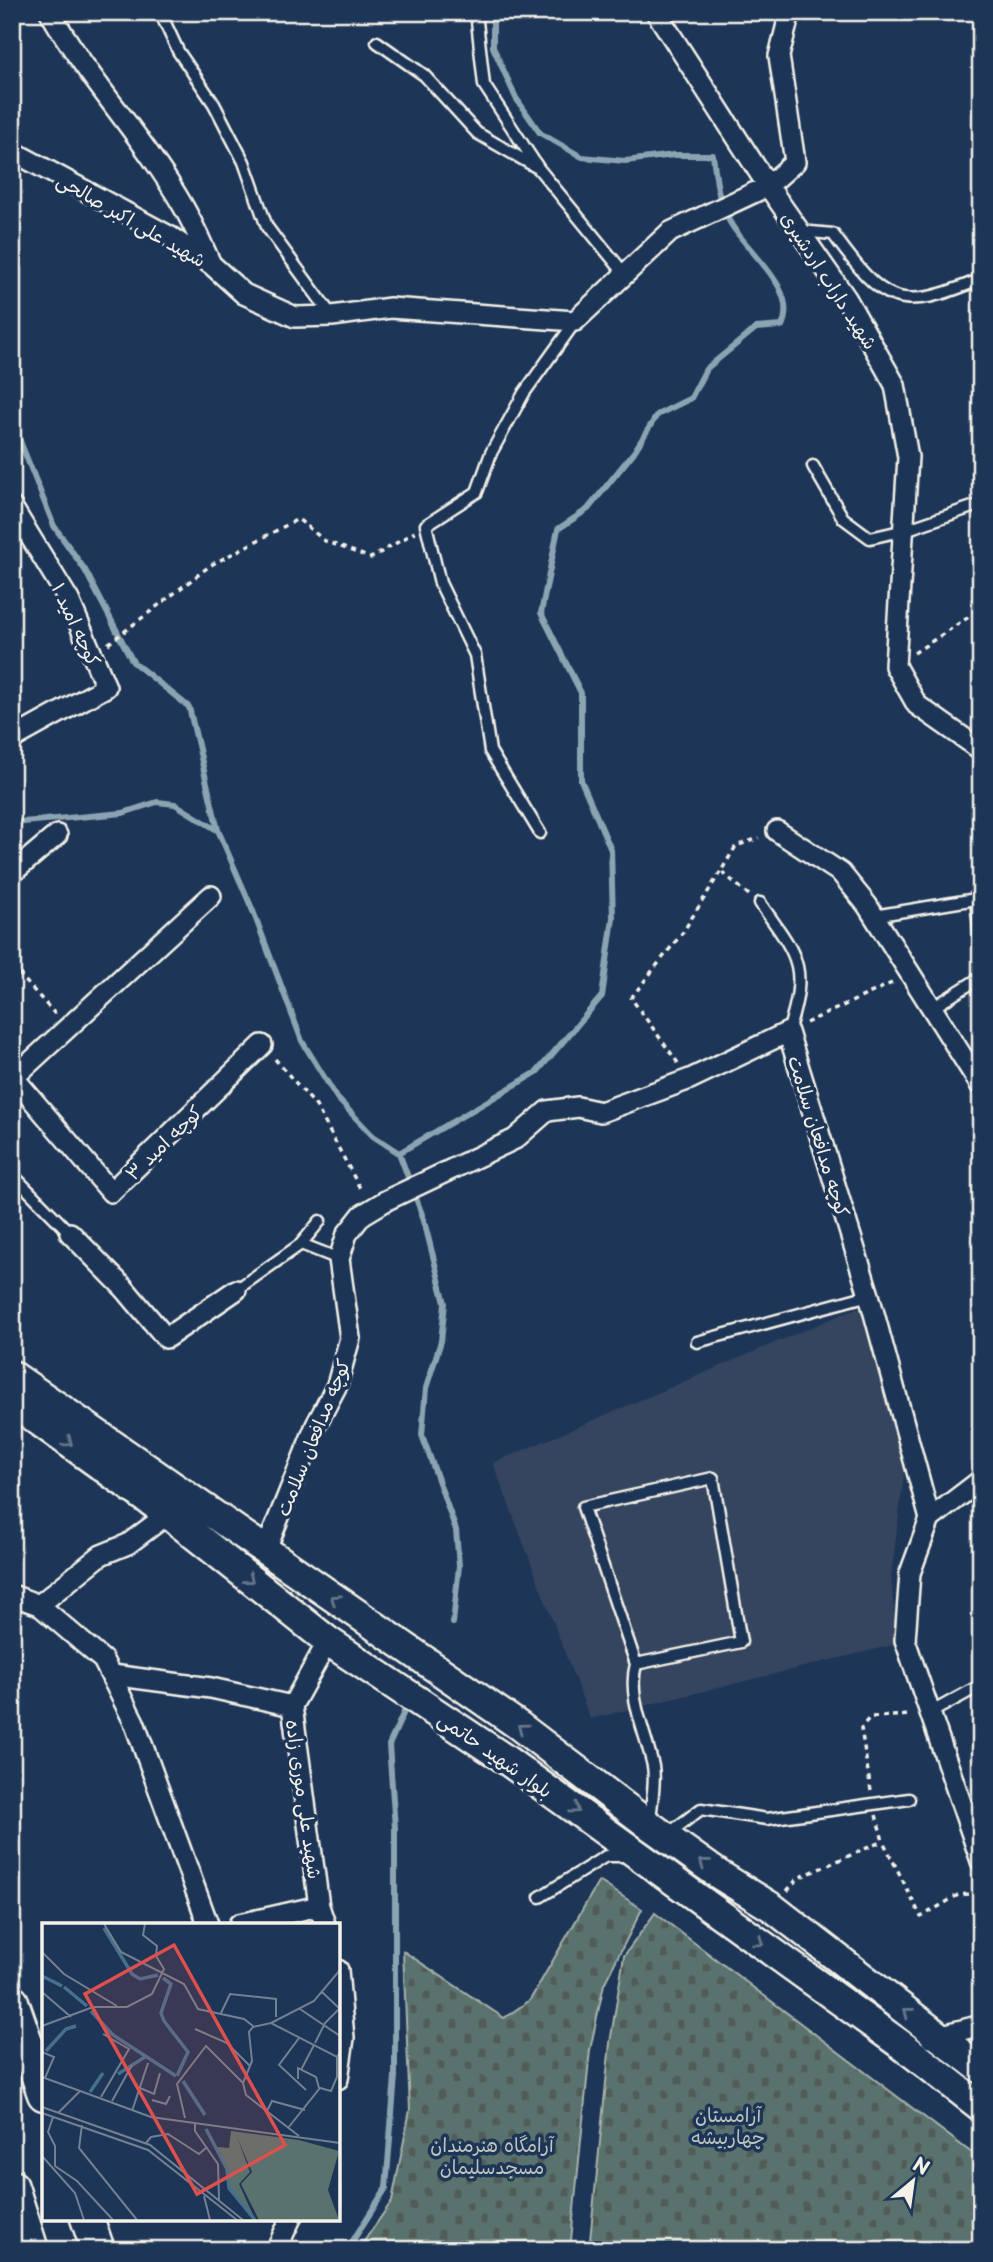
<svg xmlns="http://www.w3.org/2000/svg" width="993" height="2262" font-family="'Playpen Sans','Playpen Sans Arabic',sans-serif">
  <defs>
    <pattern id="cemetery-stones" width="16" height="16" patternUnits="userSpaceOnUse" patternTransform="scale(1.75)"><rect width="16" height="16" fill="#5a726e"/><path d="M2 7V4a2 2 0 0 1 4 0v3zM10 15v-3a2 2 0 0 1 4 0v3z" fill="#515b58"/></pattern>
  </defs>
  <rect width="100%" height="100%" fill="#1d3557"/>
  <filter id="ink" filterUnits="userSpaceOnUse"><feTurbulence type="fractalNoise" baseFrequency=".0143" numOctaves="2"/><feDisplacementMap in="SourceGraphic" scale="14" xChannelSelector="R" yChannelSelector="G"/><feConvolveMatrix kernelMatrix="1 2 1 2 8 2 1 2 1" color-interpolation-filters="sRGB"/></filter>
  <g filter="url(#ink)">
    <path fill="#34445f" d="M859,1307L906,1459L891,1577L897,1644L590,1719L493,1463Z"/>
    <path fill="url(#cemetery-stones)" stroke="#a7b2ab" stroke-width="2" d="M599,1881L642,1909L604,1984L590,2050L570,2250H358L392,2201L410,2110L403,1951L504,2018L530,2000Z
      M655,1913L981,2160V2250H589L610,2043L624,1956Z"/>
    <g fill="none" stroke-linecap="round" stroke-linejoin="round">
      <path stroke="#8ca4b1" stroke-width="6" d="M12,421L54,526L85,570L133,662L189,707L218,830L253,911L302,1041L337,1098L373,1136L399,1153L423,1217L445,1303L441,1341L426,1388L422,1435L456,1530L459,1566L453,1623
        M12,823L123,813L157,802L175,804L217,830
        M399,1153L537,1072L602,996L613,918L611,850L581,780V693L541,613L558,529L588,509L634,452L657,415L691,398L706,369L756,328L782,326C799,289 749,254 731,224C718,204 716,178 713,155H674L625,161L582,157L540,133L516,98L493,47V12
        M347,2250L386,2188L395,2076V1828L389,1745L408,1703"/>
      <g stroke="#f4f1e8" stroke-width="15">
        <path id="lane" d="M160,12L178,51L214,104L244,162L267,227L332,316
          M476,12L484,85L539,169L624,273
          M377,42L424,75L477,133L536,167
          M800,231L833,234C884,304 898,314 981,279
          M813,466L843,518L870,538L905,530L981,504
          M540,833L490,751L475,655L440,583L426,525L477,492L491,453L524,393L575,322
          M760,903C798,957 809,965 788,1032
          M874,916L976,899L981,948
          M931,1009L981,977
          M12,1174L70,1233
          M301,1244L339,1259
          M236,1290L301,1244L320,1221
          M697,1342L869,1295
          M636,1664L741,1642L713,1478L583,1507L636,1664C627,1697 646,1733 653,1766C656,1783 651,1804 650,1821
          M930,1713L981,1685
          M964,1812L981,1802
          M668,1834L701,1809L767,1819L909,1799
          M540,1897L606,1856H629"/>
      </g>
      <g stroke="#f4f1e8" stroke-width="24">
        <path id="street" d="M50,12C89,81 144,138 183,206C194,225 202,245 211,264
          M656,12L768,186L846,298L895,385L908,457L895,666L917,705L981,750
          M12,151L171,237L212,265L244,294L295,317L332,316L390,308L575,321L670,232L768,186L795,162L779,56L790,12
          M12,507L69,600L106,687L12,739
          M777,831L841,873L867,905L981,1086
          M12,873L57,835
          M14,1078L111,1192L262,1045
          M12,1079L211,896
          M70,1233L124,1288L166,1338L236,1290
          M981,1480L930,1519L910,1573L905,1640L981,1861
          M265,1552L316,1425L337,1385L350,1338L339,1259L347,1234L362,1215L387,1200L515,1139L547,1111L578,1107L601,1112L690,1079L788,1032L869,1295L930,1519
          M12,1595L39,1605L103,1660L134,1722L208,1924
          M39,1605L101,1555L128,1544L168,1514
          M112,1675L211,1688L292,1706
          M239,1924L319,1906
          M325,1924L319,1906L292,1706L328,1641
          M338,1970L344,2038L338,2079
          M931,2038L981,2025
          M276,2250L291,2218"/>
      </g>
      <g stroke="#f4f1e8" stroke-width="33">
        <path id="secondary" d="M12,1375L518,1725L649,1825L718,1874L773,1908L981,2069
          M12,1402L168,1514L328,1641L505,1759L907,2049L981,2107"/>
      </g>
      <g stroke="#f4f1e8" stroke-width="37">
        <path id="primary" d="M12,2002L44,2094
          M12,2187L32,2250
          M87,2218L98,2250"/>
      </g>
      <path stroke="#f4f1e8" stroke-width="3.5" stroke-dasharray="5 5" stroke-linecap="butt" d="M108,644L211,565L298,519L325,541L371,558L415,532
        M914,653L981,609
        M749,895L721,871L736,846L759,838
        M12,966L55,1014
        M806,1023L894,982
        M275,1059L316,1106L362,1192
        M678,1063L631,998L683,932L721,871
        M871,1791L861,1728L870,1717L911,1715
        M876,1815L883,1841L921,1917L958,1895L981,1893
        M787,1891L798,1878L883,1841"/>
      <use href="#lane" stroke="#1d3557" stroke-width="10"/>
      <use href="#street" stroke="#1d3557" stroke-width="19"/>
      <use href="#secondary" stroke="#1d3557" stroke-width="28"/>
      <use href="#primary" stroke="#1d3557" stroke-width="32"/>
    </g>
    <defs><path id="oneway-chevron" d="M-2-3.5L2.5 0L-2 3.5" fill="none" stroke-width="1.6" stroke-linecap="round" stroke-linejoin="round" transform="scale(1.75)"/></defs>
    <g stroke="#68778a">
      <use href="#oneway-chevron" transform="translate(68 1442) rotate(36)"/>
      <use href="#oneway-chevron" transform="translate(249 1579) rotate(38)"/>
      <use href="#oneway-chevron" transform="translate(335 1599) rotate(-146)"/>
      <use href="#oneway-chevron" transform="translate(522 1728) rotate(-144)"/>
      <use href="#oneway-chevron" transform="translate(575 1809) rotate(36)"/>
      <use href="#oneway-chevron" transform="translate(704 1863) rotate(-142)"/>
      <use href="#oneway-chevron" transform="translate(759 1942) rotate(36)"/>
      <use href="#oneway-chevron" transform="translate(908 2012) rotate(-142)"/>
    </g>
  </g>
  <g text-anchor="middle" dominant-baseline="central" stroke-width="7" stroke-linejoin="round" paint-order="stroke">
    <g font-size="19" fill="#f4f1e8" stroke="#1d3557">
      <text transform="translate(132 219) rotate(30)">شهید علی اکبر صالحی</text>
      <text transform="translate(830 280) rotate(57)">شهید داراب اردشیری</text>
      <text transform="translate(77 624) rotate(65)">کوچه امید ۱</text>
      <text transform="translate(820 1136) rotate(73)">کوچه مدافعان سلامت</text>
      <text transform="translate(163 1142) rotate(-44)">کوچه امید ۳</text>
      <text transform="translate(312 1437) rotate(-68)">کوچه مدافعان سلامت</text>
      <text transform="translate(496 1754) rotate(35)">بلوار شهید حاتمی</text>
      <text transform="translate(305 1799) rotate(82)">شهید علی موری زاده</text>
    </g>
    <g font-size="19" fill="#bec5bd" stroke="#1d3557">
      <text x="728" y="2114">آرامستان<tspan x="728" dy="22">چهاربیشه</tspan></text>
      <text x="492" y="2144">آرامگاه هنرمندان<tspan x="492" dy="22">مسجدسلیمان</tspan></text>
    </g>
  </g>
  <g transform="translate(42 1923)">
    <rect width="298" height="298" fill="#1d3557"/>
    <path d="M189,208L257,217L297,228L286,267L297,297H217L199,261L210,249L195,214L208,249L197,261L212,294L186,265V246L175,224L187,225Z" fill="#5a726e"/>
    <path fill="none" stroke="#46708d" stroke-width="3.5" d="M62,5L90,51L98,56L116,52M0,53L20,63M121,55L129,61L119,90L122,98L146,129L135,153M22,64L45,83M49,88L71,112L134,153M4,128L24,106L34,103M76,151L103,134M141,158L163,192M48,169L61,150M164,206L185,246L187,265L213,297M298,260V284"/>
    <path fill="none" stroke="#738091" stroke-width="2" d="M62,1L79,29L142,61L156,86L202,96L211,103M0,29L22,51L75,83M0,69L29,94M280,69L298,86M258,86L298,113M179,90L188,71L234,76V94M229,100L272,78L298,47M0,103L51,84H85L110,71L122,46L114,33L115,23L101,12L103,1M153,106L185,120L208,143M257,115L237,142L264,167M273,120L283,100L297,86M0,129L12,134L3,155M259,147L272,122M0,154L109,194L298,220M256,156V145L274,154L277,165M98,165L112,171L118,150M59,174L87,126L61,111M110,177L124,181L128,173M70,178L90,142M0,184L108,222L201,297M90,188L106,140M0,190L106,227L195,297M16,190L38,168M224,190L230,178L263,187M11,194L6,209L13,223V243L35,258L71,297M143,195L135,161L164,123L201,160M153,200V208L176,241L177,277M40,202L37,225L95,297M246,205L278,165L289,168L295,154V134M257,213L204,172L201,160L210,138L207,109L211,104L229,100L295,134L298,129M104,220L109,214L126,211L157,231L165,224M0,233L33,270L42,297M162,273L168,297"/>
    <path fill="#dc504e" fill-opacity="0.15" stroke="#dc504e" stroke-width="3.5" d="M132,22L243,222L155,271L43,71Z"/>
    <rect width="298" height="298" fill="none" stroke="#f4f1e8" stroke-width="3.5"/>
  </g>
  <rect width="993" height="2262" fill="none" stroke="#1d3557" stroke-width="42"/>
  <rect x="21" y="21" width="951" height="2220" fill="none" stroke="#f4f1e8" stroke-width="2.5" filter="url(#ink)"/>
  <g transform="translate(913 2181) rotate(29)" stroke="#1d3557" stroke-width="5" paint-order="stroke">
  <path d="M0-5L12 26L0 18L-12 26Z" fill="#f4f1e8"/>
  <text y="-10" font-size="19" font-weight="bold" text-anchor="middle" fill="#f4f1e8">N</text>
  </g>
</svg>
